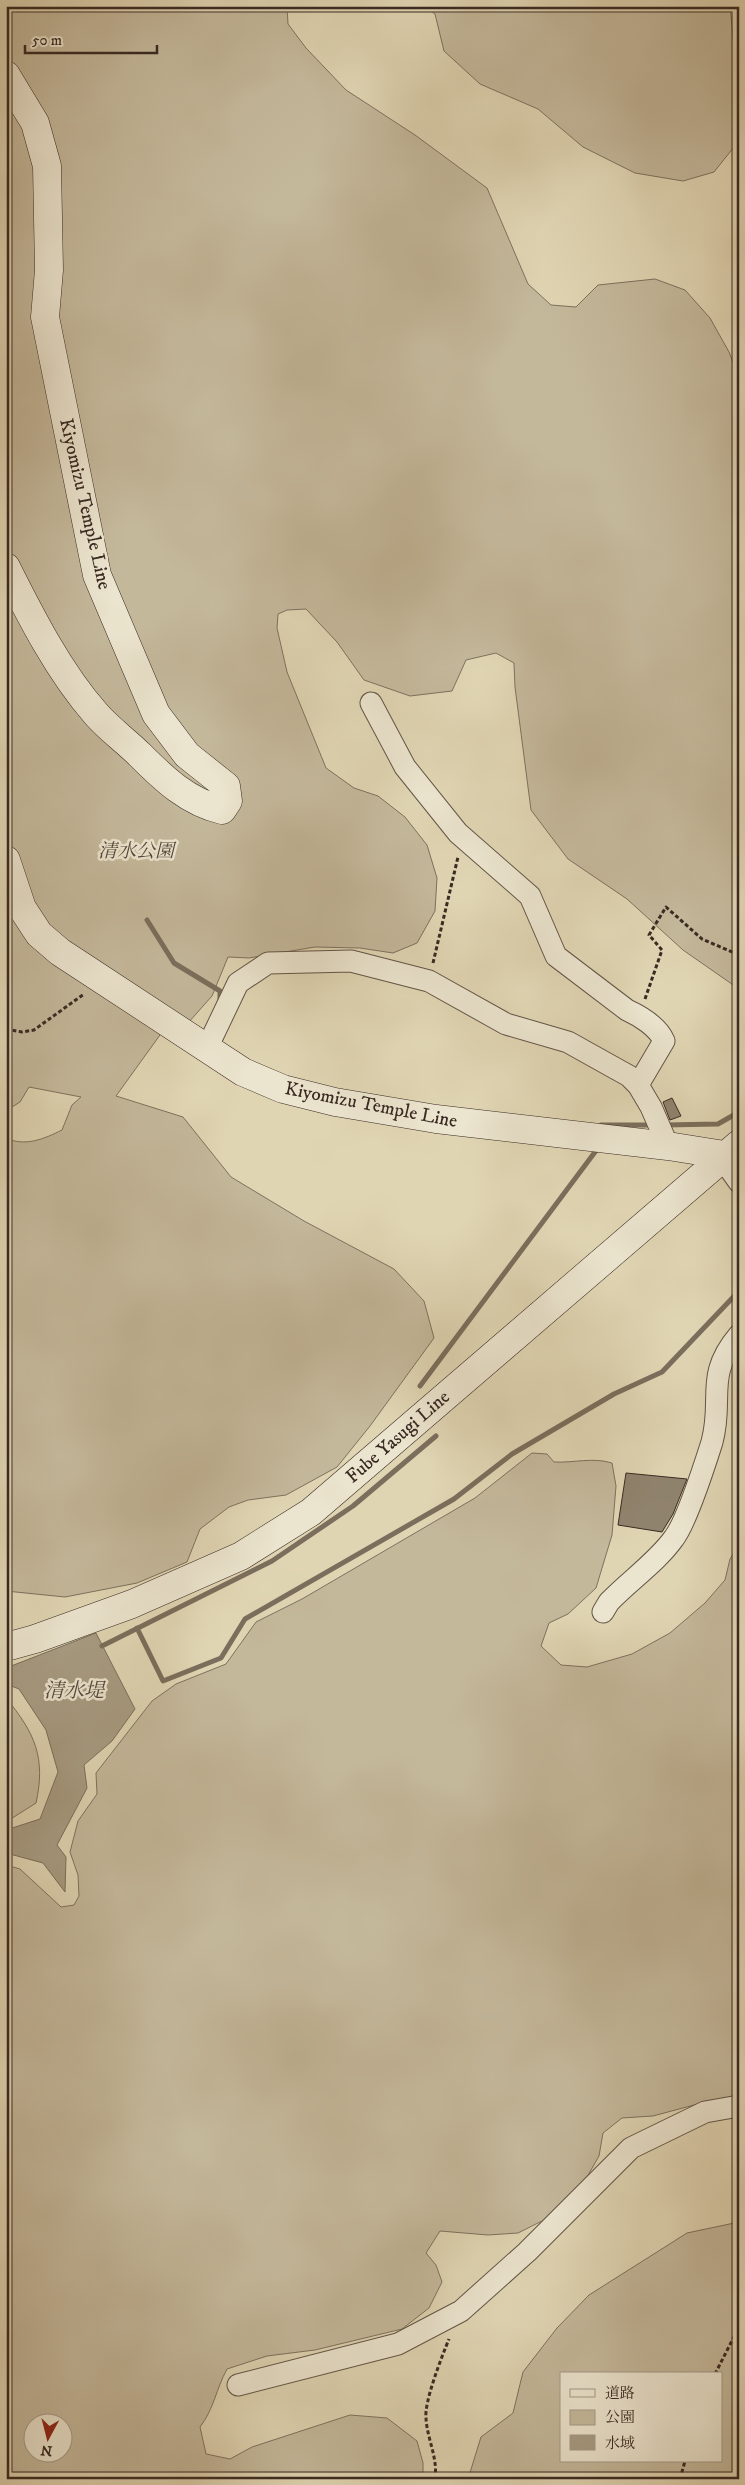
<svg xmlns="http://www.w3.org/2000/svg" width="745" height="2485" font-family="'IM FELL DW Pica','Noto Serif JP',serif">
  <rect width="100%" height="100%" fill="#e0d5b3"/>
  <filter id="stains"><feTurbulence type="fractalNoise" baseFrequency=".004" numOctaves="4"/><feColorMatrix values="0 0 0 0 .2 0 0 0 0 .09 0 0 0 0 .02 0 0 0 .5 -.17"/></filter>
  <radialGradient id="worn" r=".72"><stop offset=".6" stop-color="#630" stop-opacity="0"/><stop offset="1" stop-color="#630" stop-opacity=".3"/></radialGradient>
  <path fill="#c4b89b" stroke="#7e715f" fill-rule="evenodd" d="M6,6H287L288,24L306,48L346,90L415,135L487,188L528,284L551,305L576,307L598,285L655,279L685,290L710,318L729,352L739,377V989L683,950L627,899L568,859L531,810L515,687L514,663L496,653L466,660L452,691L410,696L364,680L337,642L306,609L287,610L278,614L277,628L287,672L326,768L354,788L378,796L405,817L427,845L437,878L435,911L417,943L393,953L360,948L315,947L249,958L228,957L212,996L188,1023L165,1028L116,1096L183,1117L231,1177L304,1221L394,1269L424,1301L434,1338L370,1426L337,1467L286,1495L248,1500L229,1507L200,1529L187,1562L137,1583L65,1597L6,1591V1138C25,1147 44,1139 62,1130L72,1105L81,1097L29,1087L20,1102L9,1109L6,1116Z
    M423,6H730L738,87V142L714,172L683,181L635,173L583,147L538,109L480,84L444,51L435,14Z
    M532,1453L547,1454L554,1462C574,1463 593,1457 612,1463L616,1486L612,1535L596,1588L568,1614L549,1623L541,1646L561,1665L587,1667L632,1654L670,1633L705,1603L725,1580L730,1559L739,1545V2097L694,2105L653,2116L622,2118L603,2133L599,2156L583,2184L548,2218L518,2233L488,2235L440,2231L426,2253L436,2265L442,2282L429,2308L402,2329L315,2350L267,2356L227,2369C216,2389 214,2409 200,2427L206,2454L230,2459L252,2447L350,2415L387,2418L417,2441L423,2463V2479H6V1865L20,1869L61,1907L74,1905L79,1896L78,1875L70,1852L78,1821L97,1794L96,1773L152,1701L176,1684L226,1664L256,1622L302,1599L475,1498ZM32,2422H62V2452H32Z
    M6,1698C35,1733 46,1758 36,1803L6,1822Z
    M739,2222V2479H468L481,2437L513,2413L523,2372L557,2328L589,2295L687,2233ZM561,2374H721V2461H561Z"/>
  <path fill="#a79b82" stroke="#7b6e5c" d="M96,1633L135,1709L112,1741L84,1765L87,1788L57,1845L66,1857L65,1892L43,1863L6,1853V1830L40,1819L58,1772L46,1730L19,1689L6,1684V1668Z"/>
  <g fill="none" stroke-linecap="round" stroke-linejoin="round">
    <path stroke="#7b6e5c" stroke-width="5" d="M147,920L174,963L220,991V1002
      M601,1125H616
      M665,1125L718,1124L739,1112
      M614,1127L616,1125H652
      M420,1386L598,1148
      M137,1628L163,1681L221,1658L245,1619L454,1499L512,1454L614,1394L662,1372L739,1291
      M102,1646L272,1561L353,1506L436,1436"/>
  </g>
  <path fill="#90836e" stroke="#392a23" d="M672,1098L681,1116L670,1120L663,1102Z
    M626,1473L687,1479L673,1514L662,1532L618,1525Z"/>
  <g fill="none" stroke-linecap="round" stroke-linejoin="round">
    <g stroke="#635547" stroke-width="23">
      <path id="street" d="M371,703L405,767L458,833L530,896L556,956L627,1010C640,1016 658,1027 664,1041L638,1085L651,1107L668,1146
        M207,1048L238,983L268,963L351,961L429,981L506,1024L568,1042L629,1076L638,1085
        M725,1155L729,1168L739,1182
        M603,1612L609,1602C630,1580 657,1562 674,1538C687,1521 705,1464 712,1442C724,1398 704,1376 739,1335
        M238,2385L398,2344L461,2311L527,2252L631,2148L705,2112L739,2106"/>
    </g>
    <g stroke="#392a23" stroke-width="29">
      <path id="secondary" d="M6,75L35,123L47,166L49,270L45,317L97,575L156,714L187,755L226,786L228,801L222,810C188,802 164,779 140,755C126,741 109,729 96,714C59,672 31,617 6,567
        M6,860L22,908L39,934L60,952L243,1072L283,1089L335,1102L436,1119L668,1146L737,1157
        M6,1647L35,1639L132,1604L241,1556L311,1512L739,1144"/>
    </g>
    <path stroke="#392a23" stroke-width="3" stroke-dasharray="4 2.5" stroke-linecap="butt" d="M433,963L458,857
      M645,999L662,950L649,935L666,907L702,939L739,955
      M6,1029L22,1032L34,1030L84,994
      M715,2374L739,2327
      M435,2479C438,2457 427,2439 426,2418C424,2402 442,2356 449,2339
      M680,2479L685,2461"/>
    <use href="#street" stroke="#ebe4ce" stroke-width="21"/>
    <use href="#secondary" stroke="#ebe4ce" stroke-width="28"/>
  </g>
  <g text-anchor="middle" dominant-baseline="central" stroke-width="5" stroke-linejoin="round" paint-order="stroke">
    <g font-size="19" fill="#392a23" stroke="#ebe4ce">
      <text transform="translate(85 504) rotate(77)">Kiyomizu Temple Line</text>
      <text transform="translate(371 1105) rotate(11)">Kiyomizu Temple Line</text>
      <text transform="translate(398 1437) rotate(-41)">Fube Yasugi Line</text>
    </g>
    <g font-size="19" font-style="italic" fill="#55463b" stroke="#ebe4ce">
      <text x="136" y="851">清水公園</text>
    </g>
    <g font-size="20" font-style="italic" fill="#54463b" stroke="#ebe4ce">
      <text x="74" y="1691">清水堤</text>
    </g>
  </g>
  <rect width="745" height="2485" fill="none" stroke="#e0d5b3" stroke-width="25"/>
  <rect x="8" y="8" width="730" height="2470" fill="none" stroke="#392a23" stroke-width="2.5"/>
  <rect x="12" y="12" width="720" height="2460" fill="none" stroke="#392a23"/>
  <rect x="560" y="2372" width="162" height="90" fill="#ebe4ce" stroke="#a49a8a"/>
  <rect x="570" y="2389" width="25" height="8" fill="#ebe4ce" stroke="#a49a8a"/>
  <text x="605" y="2398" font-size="15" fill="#392a23">道路</text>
  <rect x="570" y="2410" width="25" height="15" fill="#c4b89b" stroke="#a49a8a"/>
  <text x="605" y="2422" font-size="15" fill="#392a23">公園</text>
  <rect x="570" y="2435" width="25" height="15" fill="#a79b82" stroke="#a49a8a"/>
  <text x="605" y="2448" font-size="15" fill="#392a23">水域</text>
  <g transform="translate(48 2438) rotate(187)"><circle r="24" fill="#ebe4ce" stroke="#a49a8a"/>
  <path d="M0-4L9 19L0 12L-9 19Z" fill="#8f2418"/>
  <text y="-8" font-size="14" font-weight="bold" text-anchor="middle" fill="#392a23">N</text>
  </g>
  <path d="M25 45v8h132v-8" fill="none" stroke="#392a23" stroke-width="2.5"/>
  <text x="32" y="45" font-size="15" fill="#392a23" stroke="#ebe4ce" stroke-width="4" paint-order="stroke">50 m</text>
  <rect width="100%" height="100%" filter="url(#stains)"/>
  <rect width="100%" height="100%" fill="url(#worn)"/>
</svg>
